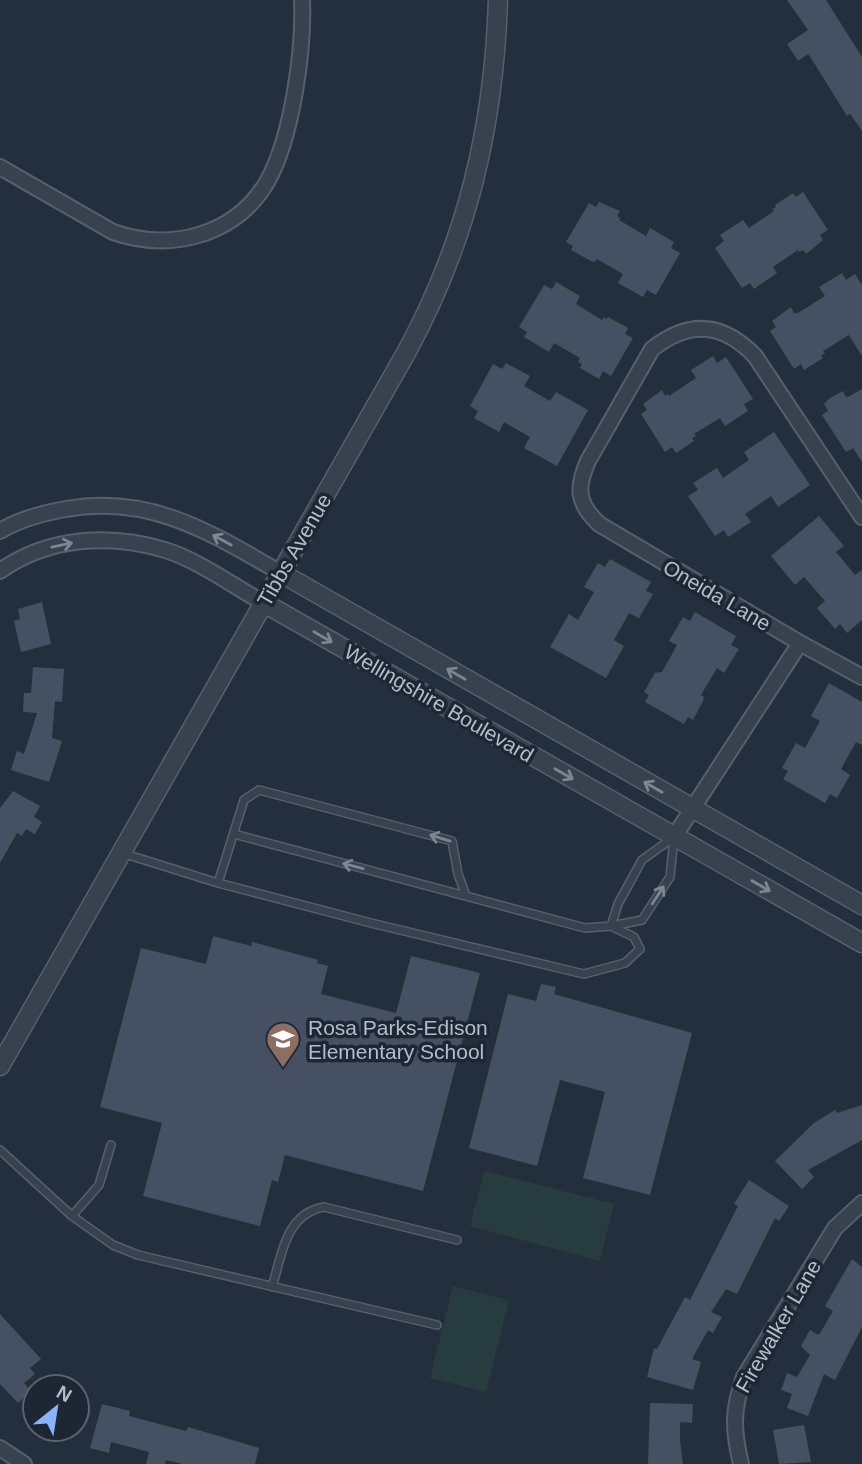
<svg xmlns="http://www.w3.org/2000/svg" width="862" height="1464" font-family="Arial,sans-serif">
  <rect width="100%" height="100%" fill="#242f3e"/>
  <path fill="#263c3f" d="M484,1171L614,1204L600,1261L470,1226Z
    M453,1286L509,1300L486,1392L430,1378Z"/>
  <path fill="#455162" d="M787,0H826L862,57V131L850,114L847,116L811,58L808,54L798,61L787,44L808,30Z
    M803,192L828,230L820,235L823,240L806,254L803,250L799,252L798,250L773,267L777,273L754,289L750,283L742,288L715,248L724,241L720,235L743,220L749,228L774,211L772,210L776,207L775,205L793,193L796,197Z
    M599,202L620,211L617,216L620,218L619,220L646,236L650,228L674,242L671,248L680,253L656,295L647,290L643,297L618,283L623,274L597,259L595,262L591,261L571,250L573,246L566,242L589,203L596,207Z
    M842,273L846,280L855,274L862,285V356L849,335L823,351L825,353L821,356L823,358L804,370L801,364L794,369L770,331L776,327L772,321L791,307L794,313H798L825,296L819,287Z
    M556,282L580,296L576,304L602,320L604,317L607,319L608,317L628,328L625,334L633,338L611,376L603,371L599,379L580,368L582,364L578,362L580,358L554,343L549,352L524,337L527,332L519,327L544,285L552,289Z
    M713,356L717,363L726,357L753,399L744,404L748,411L725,426L720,418L694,434L696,436L692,438L694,441L676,453L672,447L665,452L641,414L647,410L643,404L662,390L665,396L668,394L669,396L696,378L691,370Z
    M506,363L530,376L524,386L550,401L556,392L588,410L557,466L524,448L530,437L504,422L499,432L474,418L478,411L470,406L493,364L502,369Z
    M862,389V462L853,448L846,452L822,415L828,411L824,404L830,398L843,391L846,397L850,396Z
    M774,432L810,485L778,507L771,496L745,514L751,522L728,537L724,530L715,536L688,496L698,490L693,483L717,468L723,478L749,460L744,452Z
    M819,516L844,546L836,552L855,575L862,570V620L847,633L840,624L835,629L817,608L825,601L804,577L795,585L771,556Z
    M610,559L651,582L646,591L653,594L639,618L629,613L614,640L624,646L606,678L550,647L569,614L578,620L594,592L584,587L598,563L605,567Z
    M42,602L51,644L21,652L14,621L20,619L18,609Z
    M695,612L736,636L731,645L739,649L724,673L717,668L701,695L704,697L703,701L693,720L688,717L684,724L645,702L649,695L644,692L655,673L662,672L677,645L669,641L683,617L690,621Z
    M33,667L64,669L62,702L55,701L52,738L62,741L49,782L11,770L17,751L24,754L37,713L23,712L24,693H31Z
    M829,683L862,702V745L856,742L841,769L850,775L837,798L830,794L825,803L783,779L788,771L782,768L796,743L805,748L820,721L811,716Z
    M13,791L40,806L34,817L42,822L35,834L26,829L22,836L17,833L0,863V808Z
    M213,936L251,946L252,942L318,960L317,963L328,966L321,994L396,1013L411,956L480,973L423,1191L285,1155L278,1182L272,1180L260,1226L143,1196L162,1123L100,1107L141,948L206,964Z
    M541,984L556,987L554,994L692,1033L650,1195L583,1178L605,1092L560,1080L537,1166L469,1148L508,994L536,1001Z
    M862,1105V1140L808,1170L814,1177L802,1189L775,1161L814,1123L835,1110L837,1113Z
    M749,1180L789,1206L779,1221L775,1218L737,1294L726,1289L711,1312L722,1317L713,1333L708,1330L692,1359L701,1362L693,1390L647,1377L654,1348L657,1349L685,1297L690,1300L738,1206L734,1204Z
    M852,1259L862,1267V1327L835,1380L824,1374L808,1416L787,1408L792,1394L781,1390L787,1373L797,1377L810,1355L801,1346L810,1330L819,1335L833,1311L825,1306Z
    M0,1314L41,1359L30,1368L35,1374L24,1383L31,1391L18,1403L0,1384Z
    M650,1403L693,1404L692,1423L680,1422V1441L683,1464H648Z
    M102,1404L130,1411L129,1416L186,1431L188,1427L259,1448L255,1464H182L166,1460L165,1464H146L149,1452L111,1442L109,1453L90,1448Z
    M804,1425L811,1462L779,1464L773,1430Z"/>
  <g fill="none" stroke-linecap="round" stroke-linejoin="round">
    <g stroke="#565f6c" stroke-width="10">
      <path id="service" d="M234,834L585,928L611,926L642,920L670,877L674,838
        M122,853L218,883L371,923L584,974L625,963L640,949L634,937L611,926
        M218,883L244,800L259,790L452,841L458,874L466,896
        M611,926L618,904L642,860L674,837
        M0,1150L72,1216L99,1185L111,1145
        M72,1216L113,1245L138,1255L437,1325
        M272,1287C282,1255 285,1214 324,1207L457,1240"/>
    </g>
    <g stroke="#565f6c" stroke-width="18">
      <path id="minor" d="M0,167L113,232C170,252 235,236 267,182C292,138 304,51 302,0
        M862,517L755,356C722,322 689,320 652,349L588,461C576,488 577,503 599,524L800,643L862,677
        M0,531C20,519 43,513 66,509C151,494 211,533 281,573
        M0,571C48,537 110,533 165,550C198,560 233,586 264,603
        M674,837L800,643
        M0,1448L24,1464
        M741,1464C733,1431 732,1410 744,1377L835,1228L862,1203"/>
    </g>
    <g stroke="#565f6c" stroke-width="21">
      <path id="tertiary" d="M281,573L862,905
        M264,603L862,943
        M0,1066L406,353C467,241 494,127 498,0"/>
    </g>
    <use href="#service" stroke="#38414e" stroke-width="7"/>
    <use href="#minor" stroke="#38414e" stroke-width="14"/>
    <use href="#tertiary" stroke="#38414e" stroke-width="18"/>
  </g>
  <defs><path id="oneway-shaft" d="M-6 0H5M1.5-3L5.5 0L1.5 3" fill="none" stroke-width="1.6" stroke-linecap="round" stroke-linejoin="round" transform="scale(1.75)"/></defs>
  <g stroke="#7c8592">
    <use href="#oneway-shaft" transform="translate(222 540) rotate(-151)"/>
    <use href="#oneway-shaft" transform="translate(62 545) rotate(-12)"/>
    <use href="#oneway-shaft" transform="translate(323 637) rotate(30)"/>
    <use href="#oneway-shaft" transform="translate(456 674) rotate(-150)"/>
    <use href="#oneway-shaft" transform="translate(564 774) rotate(30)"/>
    <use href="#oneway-shaft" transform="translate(653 787) rotate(-150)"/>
    <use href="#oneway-shaft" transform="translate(440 838) rotate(-163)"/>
    <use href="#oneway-shaft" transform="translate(353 866) rotate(-165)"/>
    <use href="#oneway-shaft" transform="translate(761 886) rotate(30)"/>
    <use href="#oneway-shaft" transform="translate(658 895) rotate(-57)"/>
  </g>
  <defs>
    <g id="school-pin" transform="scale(1.75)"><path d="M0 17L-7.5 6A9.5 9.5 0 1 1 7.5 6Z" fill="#8d6e63" stroke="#1d2633"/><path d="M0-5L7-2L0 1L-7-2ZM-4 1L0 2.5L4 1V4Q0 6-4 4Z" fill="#fff"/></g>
  </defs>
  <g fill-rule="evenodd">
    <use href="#school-pin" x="283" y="1039"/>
  </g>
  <g text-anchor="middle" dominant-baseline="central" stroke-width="7" stroke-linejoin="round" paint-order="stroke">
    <g font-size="21" fill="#b4bcc9" stroke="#1d2633">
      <text transform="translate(294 550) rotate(-60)">Tibbs Avenue</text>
      <text transform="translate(717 595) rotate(30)">Oneida Lane</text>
      <text transform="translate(439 703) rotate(30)">Wellingshire Boulevard</text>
      <text transform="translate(778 1326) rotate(-60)">Firewalker Lane</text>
    </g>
    <g font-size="21" fill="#b4bcc9" stroke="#1d2633" text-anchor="start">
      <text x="308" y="1027">Rosa Parks-Edison<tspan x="308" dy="24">Elementary School</tspan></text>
    </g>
  </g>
  <g transform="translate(56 1408) rotate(30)"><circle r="33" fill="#1d2633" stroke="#59626f" stroke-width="2"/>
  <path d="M0-5L12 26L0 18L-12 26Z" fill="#8ab4f8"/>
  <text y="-10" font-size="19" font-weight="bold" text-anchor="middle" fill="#b4bcc9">N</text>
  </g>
</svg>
